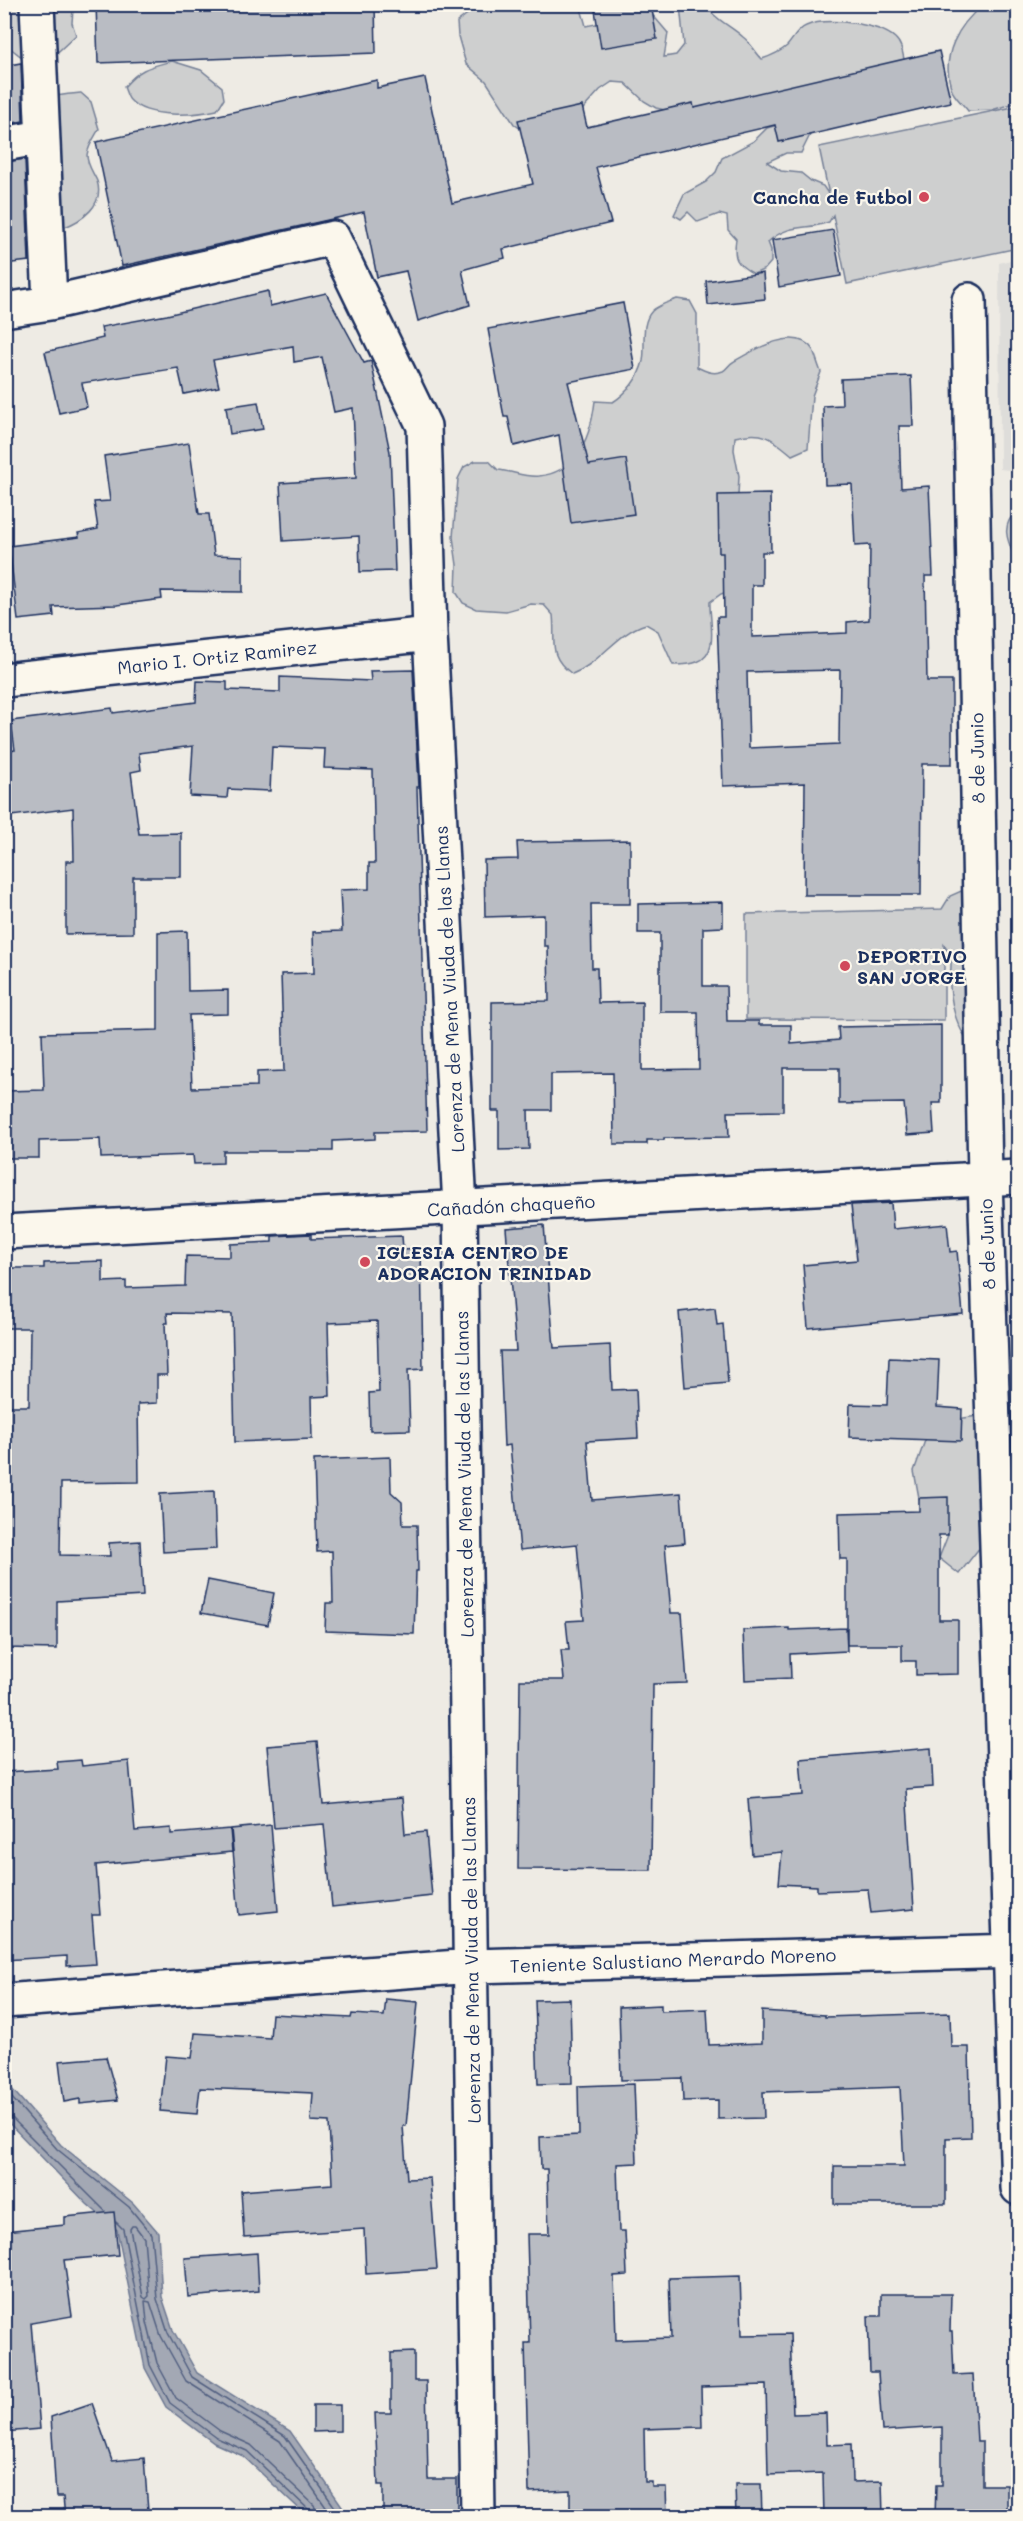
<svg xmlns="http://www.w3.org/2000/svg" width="1023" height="2521" font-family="Mali,sans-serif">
  <rect width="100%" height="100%" fill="#eeebe4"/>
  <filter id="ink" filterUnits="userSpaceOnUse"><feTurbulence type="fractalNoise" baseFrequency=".0167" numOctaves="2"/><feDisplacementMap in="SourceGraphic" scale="12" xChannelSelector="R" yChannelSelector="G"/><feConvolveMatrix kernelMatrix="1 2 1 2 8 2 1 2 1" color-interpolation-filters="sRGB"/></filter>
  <g filter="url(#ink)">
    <path fill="#deddda" d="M1018,258V471L1000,469L999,263Z"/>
    <path fill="#cecfcf" stroke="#747f96" stroke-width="1.5" d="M7,5H69L73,9L72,23L76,35L47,62L23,58L5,44V7Z
      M479,5H580L586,26L651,13L668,33L664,57L676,55L684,45L680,5H715L712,13C722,23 733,28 743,37C751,43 755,52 762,59C771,56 780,52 787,46C793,39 798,29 806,26C826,17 878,23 895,38C902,44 903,55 905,64L734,104L669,111L656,108L644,101L625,83L612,82L600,90L575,118L525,132L514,124L486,81L466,64L458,36L457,22Z
      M983,5L1018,13V102L992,110L968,111C963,104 953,96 951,88C941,55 958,25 983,5Z
      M172,61L201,70L222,87L224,99L217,110C196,115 147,119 130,100C127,97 126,91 124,87C140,68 149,67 172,61Z
      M81,93L91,102L99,129C95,136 88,146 87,155C87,165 93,172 97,181C105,205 82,221 62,228L15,130C28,98 50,96 81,93Z
      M1018,106V248L847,284L833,215L829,222C806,231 790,222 768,242L771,250V262L765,269L754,274C736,264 733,259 736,239L728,230L727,216L719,214L698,222L688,212L681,219L674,215L684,194L706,182L716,172L722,158L754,141L767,128L787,122L799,124L810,135L801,153H786L767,162L781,171L801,173L811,181L823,186L829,195L819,147Z
      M677,299L690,301L697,314V367C705,371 713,375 723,371C727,369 729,364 733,362C752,351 796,324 813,350C816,357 818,365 821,372L812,396L808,448L792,455C771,437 763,430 735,437L734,450L739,476L733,590L721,594L710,602C709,619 720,654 697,662C690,665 681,665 673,665L658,631L646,624C616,633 601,663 572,674C547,656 556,642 553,615L544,605L531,604L506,611L476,609L463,603L456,592L457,565L453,537L458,479L464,467L475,461H489L498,470C511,471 527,478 539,476C579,472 591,435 595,401L613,402C627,393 639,378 643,361C646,345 640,324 652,311C658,305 669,302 677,299Z
      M1018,510V565C1010,545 997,527 1018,510Z
      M977,884H996L971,1045C957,1028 952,1009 950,987C949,967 956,963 944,945V1020L746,1019V914L942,909L950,896Z
      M1018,1403V1524L1013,1519L991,1533L959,1574L939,1558L948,1535L943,1507L919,1498L914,1471L927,1435L950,1420L999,1413Z"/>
    <path fill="#a3a8b4" stroke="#6d7892" stroke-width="1.5" d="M4,2080L61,2145L133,2203L158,2232L162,2297L173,2330L197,2373L290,2431L349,2516H307L243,2456L214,2443L166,2407L145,2368L117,2230L87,2204L5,2119Z"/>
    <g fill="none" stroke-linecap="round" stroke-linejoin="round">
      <path stroke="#515f80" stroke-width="1.5" d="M4,2089L57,2149L129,2207L151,2234L157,2299L168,2333L192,2377L285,2436L341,2516
        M4,2115L11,2117L105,2211
        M116,2222L123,2229L150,2365L170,2403L217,2438L247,2451L309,2510L311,2516
        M132,2226H135L144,2238L149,2296L146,2299L143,2297L130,2229Z
        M318,2516L314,2505L251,2445L220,2431L176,2398L157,2363L147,2322L145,2301L150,2302L161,2336L186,2381L280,2441L332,2516"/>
    </g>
    <path fill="#b9bcc3" stroke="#1b2f5e" stroke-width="1.5" fill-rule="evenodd" d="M96,4H375L376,53L98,63Z
      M594,4H651L657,39L601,48Z
      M939,51L951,102L779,142L775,125L596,167L611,223L503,249L505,258L462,270L470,305L418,321L406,271L377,277L364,212L122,266L96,142L377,80V88L425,78L452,203L533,184L518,120L582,106L587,127L693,103L694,108Z
      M21,63L23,121L4,125V66Z
      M25,159L29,261L4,264V162Z
      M833,230L841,276L779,287L772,240Z
      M763,273L765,299L708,305L706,281Z
      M268,291L270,306L326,293L364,363L371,361L390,452L395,571L360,572L359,536L283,541L280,483L356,478L353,408L334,412L322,357L294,362L293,346L213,360L219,387L184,394L178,368L82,383L87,407L59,413L45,352L103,338L101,327L167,315Z
      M623,303L635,369L568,382L589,465L626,459L634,514L571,523L559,435L514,446L508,417H504L488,329Z
      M911,376L913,426H899L901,488L929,486L933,576H925L927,681H952V764H922L921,895H804L805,783L723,786L717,617H724L723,553H719L718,495L770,494L771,552H762V585H752V637L847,633V622L869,620L870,545L855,546L852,484L825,485L823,406L842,405L841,379ZM840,670L839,744L749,748L747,672Z
      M258,402L263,429L230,434L226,407Z
      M189,443L199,514H209L214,555L243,556V592L161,591L162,599L117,605L53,607L54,616L18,620L9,546L79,537L78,533L98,529L94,502L110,501L104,456Z
      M413,670L419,787H417L427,1131L375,1132V1139L333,1141V1151H223V1163L194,1164L193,1155L101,1158L100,1139L39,1141V1158H4V1091L44,1090L42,1033L158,1030V932L187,931L188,991L228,990V1014L189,1015L192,1088L257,1086V1072L284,1071L281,974L314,973L313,932L342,931L340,890L369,889V863H375L373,770L324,768L325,749L272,747L270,791L228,789L227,798L190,796L193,746L139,753L141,770L131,772L139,834L181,833V877H133V933L66,934V861H74L73,808L4,817V751L15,750L11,721L112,708L113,713L196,702L197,681L227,682V690L280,692V677L371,681L370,671Z
      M630,840V904H591L592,968H597L598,1003L642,1002V1070L699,1069L698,1012H660V933H638V904L723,902V927L703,928V986H726L727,1021H759V1025H791V1044L839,1040L838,1027L941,1025V1103H932L934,1133L907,1135L904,1103L839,1104V1068H783V1111L728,1112L729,1137L664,1138V1140H647V1144H614L613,1073L551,1074V1110H528L529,1149L499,1150V1111H492V1002L549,1001L548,946H544V915L485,917L484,860L518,859L517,842Z
      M891,1203L893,1229L947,1224L950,1252L957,1251L963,1314L808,1328L803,1265L857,1260L851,1205Z
      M544,1225L554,1348L610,1345L612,1390L636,1389L638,1438L587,1441L592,1500L681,1493L685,1543L665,1545L671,1613H682L687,1683L653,1684L651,1870L518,1869L520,1680H564L561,1650H569L566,1621L584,1620L577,1544L520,1550L510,1445L504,1446L500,1351H516L506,1228Z
      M311,1234V1239L402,1236L403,1249L421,1248L423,1369L408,1370L410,1430L370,1431L369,1393L379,1392L377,1321L328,1323L330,1396L311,1397L312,1439L235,1442L232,1314L167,1313L168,1323H165L167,1375H157V1403L138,1404L139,1482L61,1483L60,1555L110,1556L109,1543L140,1541L143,1596L57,1601V1649L4,1648L5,1406H29L30,1328H4V1268H44V1263L103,1261V1282L126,1281V1288L185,1286L186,1256L230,1257V1244L272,1242V1236Z
      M715,1308L717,1325L723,1324L728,1383L685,1387L679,1312Z
      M889,1358L939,1360L937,1407L962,1409L961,1441L849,1437L850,1404L887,1405Z
      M390,1457L391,1492L402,1502L403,1525H417L418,1571H416L414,1634L325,1631L326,1603H333L332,1551L317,1552L314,1460Z
      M214,1491L216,1549L163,1552L160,1494Z
      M948,1497V1535H939V1620H958V1674L916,1675V1661H902V1645H847V1559H840L839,1513L919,1511V1498Z
      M208,1580L274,1593L268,1625L201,1613Z
      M789,1628V1630L846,1628L847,1651L790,1654L791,1678L745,1680L743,1630Z
      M317,1742L323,1805L402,1798L405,1834L426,1832L432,1896L332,1907L324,1824L274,1828L267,1746Z
      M931,1748L933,1787L906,1789L914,1909L871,1913L868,1889L817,1891V1886L779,1884L782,1852L752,1855L748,1799L803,1795L800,1759Z
      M81,1760L82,1766L129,1761L135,1831L171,1828V1834L230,1829L232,1852L96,1865L100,1915H92L96,1964L67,1966V1956L4,1960V1772L58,1769L57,1762Z
      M271,1825L278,1911L239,1915L231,1829Z
      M386,1999L418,2002L406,2126H403L407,2179L430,2178L437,2269L366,2274L364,2229L244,2237L241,2191L332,2184L329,2122L311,2121L313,2093L200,2088L197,2114L160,2111L166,2056L192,2058L195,2033L270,2038L272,2014L351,2018L352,2014L384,2016Z
      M570,1999L572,2083L538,2084L535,2000Z
      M661,2005V2011L707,2009L709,2045L762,2043V2011L825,2015V2017L950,2013L951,2047H969L971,2137L946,2138V2204H834V2166H904L900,2087L763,2092L764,2118L718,2119V2100L683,2101L682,2078L621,2080L619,2007Z
      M106,2057L118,2100L80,2104V2099L64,2102L59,2061Z
      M634,2084L637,2163L617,2164L619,2231H625L627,2275L614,2276L616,2340L671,2338L669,2278L740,2276L742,2335L790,2334L793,2414L826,2413L827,2445L851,2444L852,2482L882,2481L883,2517H824L823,2473L768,2475L766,2385L701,2387L702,2427L644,2429L645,2482H652V2487H666L667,2517H570V2490L529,2492L525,2343H530L527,2234H549L547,2169H541L540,2137L579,2135L578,2086Z
      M114,2212L118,2255L64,2260L72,2316L31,2323L40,2429L4,2432V2231L65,2225V2217Z
      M257,2253L259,2291L188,2297L185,2258Z
      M881,2294H951L950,2331H952L954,2375L973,2374L977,2441H982V2485H1007V2517H935L936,2485H942V2427L882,2431L878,2372H870L868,2316H881Z
      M414,2352V2381H426L428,2479H457V2517H383V2485H378L375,2413H391V2353Z
      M92,2403L112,2461L144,2458L148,2510L95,2517H65L63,2497H56L51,2417Z
      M313,2405H340V2431L313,2432Z
      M735,2484H761L762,2517H736Z"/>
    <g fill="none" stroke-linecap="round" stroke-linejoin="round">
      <g stroke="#1b2f5e" stroke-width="38">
        <path id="minor" d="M37,4L50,303
          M4,144L42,137
          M969,300L985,1179L1018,2188
          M4,310L50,303L333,238L424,426L430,634L460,1207L478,2516
          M4,680L430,634
          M4,2001L472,1966L1018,1951"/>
      </g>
      <g stroke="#1b2f5e" stroke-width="38">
        <path id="major" d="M4,1232L1018,1177"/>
      </g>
      <use href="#minor" stroke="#fbf7ec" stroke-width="33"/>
      <use href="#major" stroke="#fbf7ec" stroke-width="33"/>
    </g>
  </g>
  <g fill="#d1495b" stroke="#fbf7ec" stroke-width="2">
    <circle cx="924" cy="197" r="6"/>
    <circle cx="845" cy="966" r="6"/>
    <circle cx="365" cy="1262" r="6"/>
  </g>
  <g text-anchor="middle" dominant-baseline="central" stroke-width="4.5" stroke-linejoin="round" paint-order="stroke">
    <g font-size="18" font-weight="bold" fill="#1b2f5e" stroke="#fbf7ec" text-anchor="start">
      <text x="912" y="197" text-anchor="end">Cancha de Futbol</text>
      <text x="857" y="956">DEPORTIVO<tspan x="857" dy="21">SAN JORGE</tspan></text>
      <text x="377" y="1252">IGLESIA CENTRO DE<tspan x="377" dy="21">ADORACION TRINIDAD</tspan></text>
    </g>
    <g font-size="18" fill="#1b2f5e" stroke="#fbf7ec">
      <text transform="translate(217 657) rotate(-6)">Mario I. Ortiz Ramirez</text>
      <text transform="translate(977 758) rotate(-91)">8 de Junio</text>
      <text transform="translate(449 989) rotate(-93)">Lorenza de Mena Viuda de las Llanas</text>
      <text transform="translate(511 1205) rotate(-3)">Cañadón chaqueño</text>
      <text transform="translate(987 1244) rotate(-92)">8 de Junio</text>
      <text transform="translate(464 1474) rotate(-91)">Lorenza de Mena Viuda de las Llanas</text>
      <text transform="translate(471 1960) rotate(-91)">Lorenza de Mena Viuda de las Llanas</text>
      <text transform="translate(673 1960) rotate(-2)">Teniente Salustiano Merardo Moreno</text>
    </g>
  </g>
  <rect width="1023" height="2521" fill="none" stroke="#fbf7ec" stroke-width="24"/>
  <rect x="12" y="12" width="999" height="2497" fill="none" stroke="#1b2f5e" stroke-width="2" filter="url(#ink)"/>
</svg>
